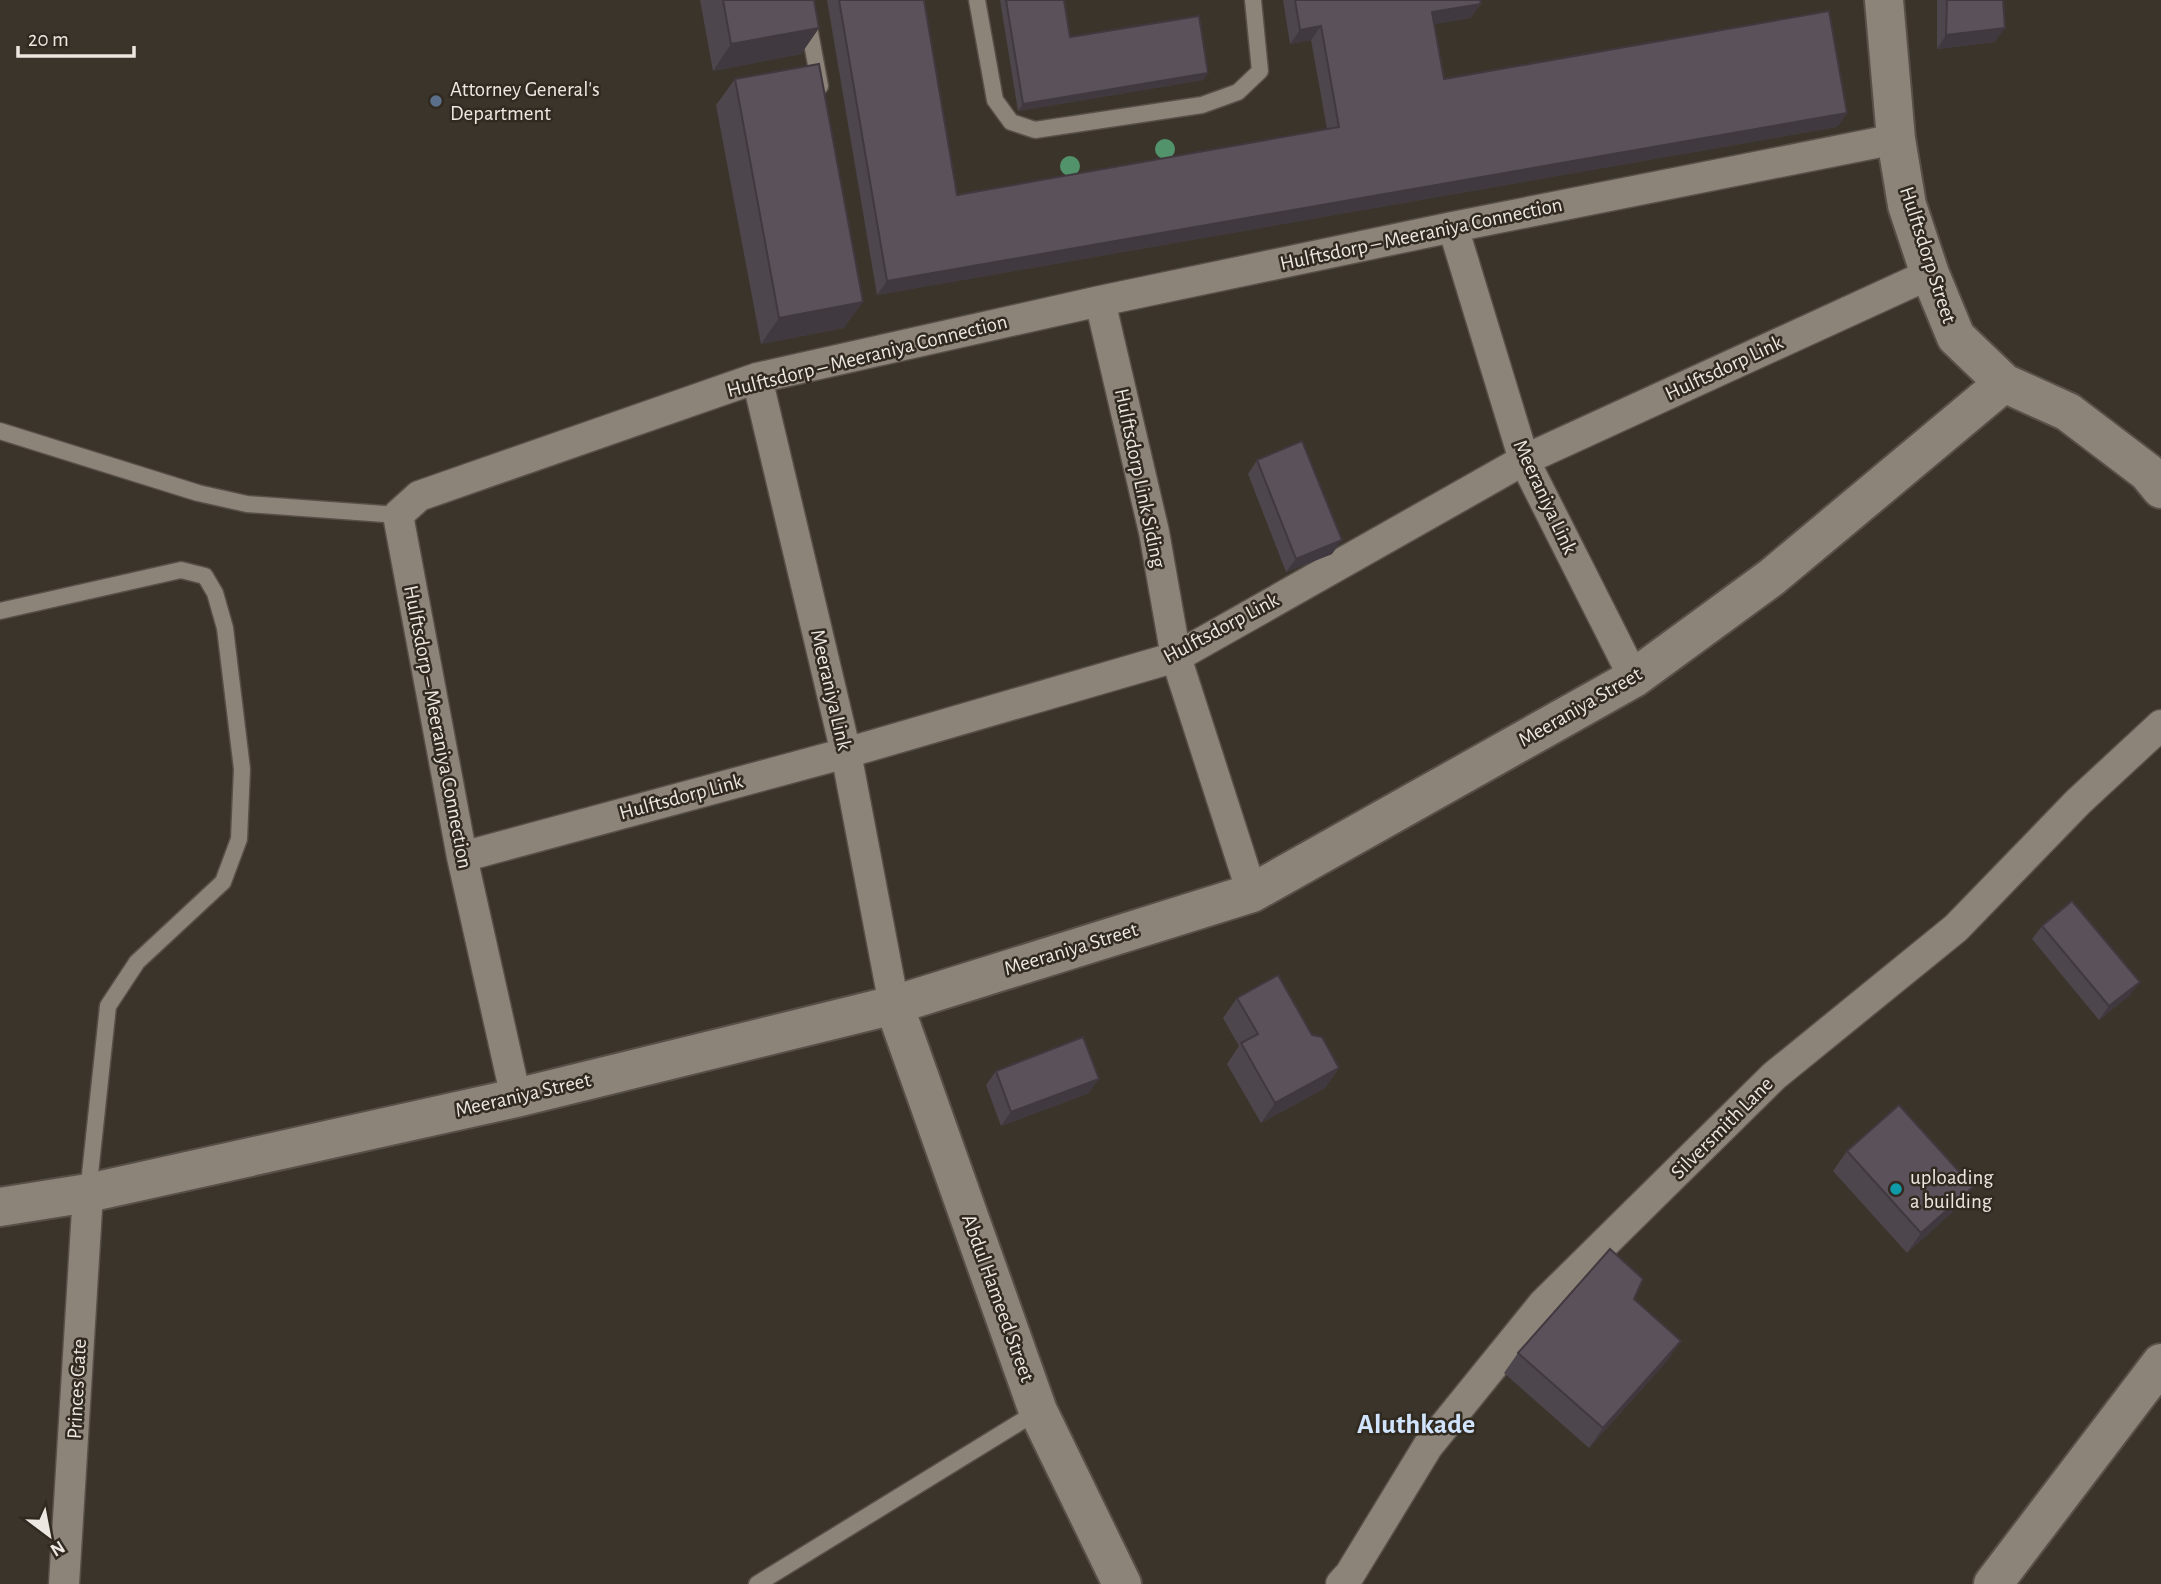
<svg xmlns="http://www.w3.org/2000/svg" width="2161" height="1584" font-family="'Alegreya Sans',sans-serif">
  <rect width="100%" height="100%" fill="#3b342a"/>
  <g fill="none" stroke-linecap="round" stroke-linejoin="round">
    <g stroke="#575049" stroke-width="19">
      <path id="lane" d="M804,0L820,86
        M977,0L995,100L1011,122L1035,130L1202,105L1238,92L1260,71L1253,0
        M0,431L198,493L247,504L398,515
        M0,611L181,570L205,576L215,593L225,628L242,769L239,839L223,882L137,962L108,1006L88,1193
        M757,1584L1038,1411"/>
    </g>
    <g stroke="#575049" stroke-width="33">
      <path id="street" d="M1453,227L1524,460L1634,678
        M1100,301L1154,532L1176,657L1252,893
        M757,378L846,753L894,1005
        M462,857L846,753L1176,657L1524,460L1930,274
        M516,1098L462,857L398,515L419,496L757,378L1100,301L1453,227L1896,139
        M64,1584L88,1193
        M1341,1584L1350,1574L1428,1446L1543,1304L1774,1076L1956,928L2078,802L2161,725"/>
    </g>
    <g stroke="#575049" stroke-width="42">
      <path id="secondary" d="M1884,0L1896,139L1907,205L1930,274L1956,337L2004,383L2068,412L2147,472L2161,489
        M894,1005L1038,1411L1122,1584
        M0,1207L88,1193L516,1098L894,1005L1252,893L1634,678L1772,577L2004,383
        M1993,1584L2161,1363"/>
    </g>
    <use href="#lane" stroke="#8c8379" stroke-width="16"/>
    <use href="#street" stroke="#8c8379" stroke-width="30"/>
    <use href="#secondary" stroke="#8c8379" stroke-width="38"/>
  </g>
  <g fill="#52936b">
    <circle cx="1165" cy="149" r="10"/>
    <circle cx="1070" cy="166" r="10"/>
  </g>
  <path fill="#4e464d" d="M700,0H814L819,28L801,54L713,71Z
    M827,0H924L957,195L1327,129L1311,40L1290,44L1283,0H1480L1471,18L1434,24L1444,79L1847,113L1837,127L877,295Z
    M1000,0H1064L1070,37L1208,73L1203,80L1018,111Z
    M1937,0H2003L1995,42L1937,49Z
    M735,79L844,328L761,344L716,105Z
    M1257,460L1332,554L1286,572L1248,474Z
    M2042,926L2130,995L2099,1020L2032,939Z
    M1237,998L1312,1035L1339,1068L1325,1088L1261,1123L1227,1064L1239,1046L1223,1018Z
    M996,1071L1089,1093L1001,1126L986,1085Z
    M1847,1151L1958,1207L1907,1253L1833,1171Z
    M1634,1299L1681,1341L1667,1361L1589,1448L1504,1373L1518,1353Z"/>
  <path fill="#40393f" d="M1481,4L1471,18L1423,26L1432,12Z
    M1321,26L1311,40L1290,44L1300,30Z
    M819,28L801,54L713,71L731,44Z
    M2005,28L1995,42L1937,49L1946,35Z
    M1208,73L1203,80L1018,111L1023,104Z
    M1847,113L1837,127L877,295L887,281Z
    M863,302L844,328L761,344L779,318Z
    M1342,540L1332,554L1286,572L1296,559Z
    M2140,982L2130,995L2099,1020L2109,1006Z
    M1339,1068L1325,1088L1261,1123L1275,1103Z
    M1099,1079L1089,1093L1001,1126L1011,1112Z
    M1973,1187L1958,1207L1907,1253L1921,1233Z
    M1681,1341L1667,1361L1589,1448L1603,1428Z"/>
  <path fill="#5b515a" stroke="#40393f" stroke-width="2" d="M723,0H814L819,28L731,44Z
    M839,0H924L957,195L1339,127L1321,26L1300,30L1295,0H1480L1481,4L1432,12L1444,79L1829,11L1847,113L887,281Z
    M1006,0H1064L1070,37L1199,16L1208,73L1023,104Z
    M1947,0H2003L2005,28L1946,35Z
    M819,64L863,302L779,318L735,79Z
    M1302,441L1342,540L1296,559L1257,460Z
    M2072,901L2140,982L2109,1006L2042,926Z
    M1278,975L1312,1035L1322,1037L1339,1068L1275,1103L1241,1043L1258,1034L1237,998Z
    M1083,1037L1099,1079L1011,1112L996,1071Z
    M1899,1105L1973,1187L1921,1233L1847,1151Z
    M1610,1249L1643,1279L1634,1299L1681,1341L1603,1428L1518,1353Z"/>
  <circle fill="#5c6f8a" stroke="#312a21" stroke-width="2.5" cx="436" cy="101" r="7"/>
  <circle fill="#0f9aa8" stroke="#312a21" stroke-width="2.5" cx="1896" cy="1189" r="7"/>
  <g text-anchor="middle" dominant-baseline="central" stroke-width="5" stroke-linejoin="round" paint-order="stroke">
    <g font-size="21" fill="#ece7e1" stroke="#312a21" text-anchor="start">
      <text x="450" y="89">Attorney General's<tspan x="450" dy="24">Department</tspan></text>
      <text x="1910" y="1177">uploading<tspan x="1910" dy="24">a building</tspan></text>
    </g>
    <g font-size="21" fill="#ece7e1" stroke="#312a21">
      <text transform="translate(1421 234) rotate(-12)">Hulftsdorp – Meeraniya Connection</text>
      <text transform="translate(1928 255) rotate(72)">Hulftsdorp Street</text>
      <text transform="translate(867 356) rotate(-14)">Hulftsdorp – Meeraniya Connection</text>
      <text transform="translate(1724 368) rotate(-25)">Hulftsdorp Link</text>
      <text transform="translate(1140 478) rotate(78)">Hulftsdorp Link Siding</text>
      <text transform="translate(1545 497) rotate(65)">Meeraniya Link</text>
      <text transform="translate(1221 628) rotate(-28)">Hulftsdorp Link</text>
      <text transform="translate(831 690) rotate(77)">Meeraniya Link</text>
      <text transform="translate(1580 707) rotate(-30)">Meeraniya Street</text>
      <text transform="translate(438 727) rotate(79)">Hulftsdorp – Meeraniya Connection</text>
      <text transform="translate(681 797) rotate(-15)">Hulftsdorp Link</text>
      <text transform="translate(1071 949) rotate(-17)">Meeraniya Street</text>
      <text transform="translate(523 1095) rotate(-13)">Meeraniya Street</text>
      <text transform="translate(1722 1128) rotate(-45)">Silversmith Lane</text>
      <text transform="translate(998 1298) rotate(70)">Abdul Hameed Street</text>
      <text transform="translate(77 1389) rotate(-87)">Princes Gate</text>
    </g>
    <g font-size="28" font-weight="bold" fill="#d1e4fd" stroke="#312a21">
      <text x="1416" y="1425">Aluthkade</text>
    </g>
  </g>
  <g transform="translate(49 1535) rotate(148)" stroke="#312a21" stroke-width="5" paint-order="stroke">
  <path d="M0-5L12 26L0 18L-12 26Z" fill="#ece7e1"/>
  <text y="-10" font-size="19" font-weight="bold" text-anchor="middle" fill="#ece7e1">N</text>
  </g>
  <path d="M18 46v10h116v-10" fill="none" stroke="#ece7e1" stroke-width="3.5"/>
  <text x="28" y="46" font-size="21" fill="#ece7e1" stroke="#312a21" stroke-width="5" paint-order="stroke">20 m</text>
</svg>
